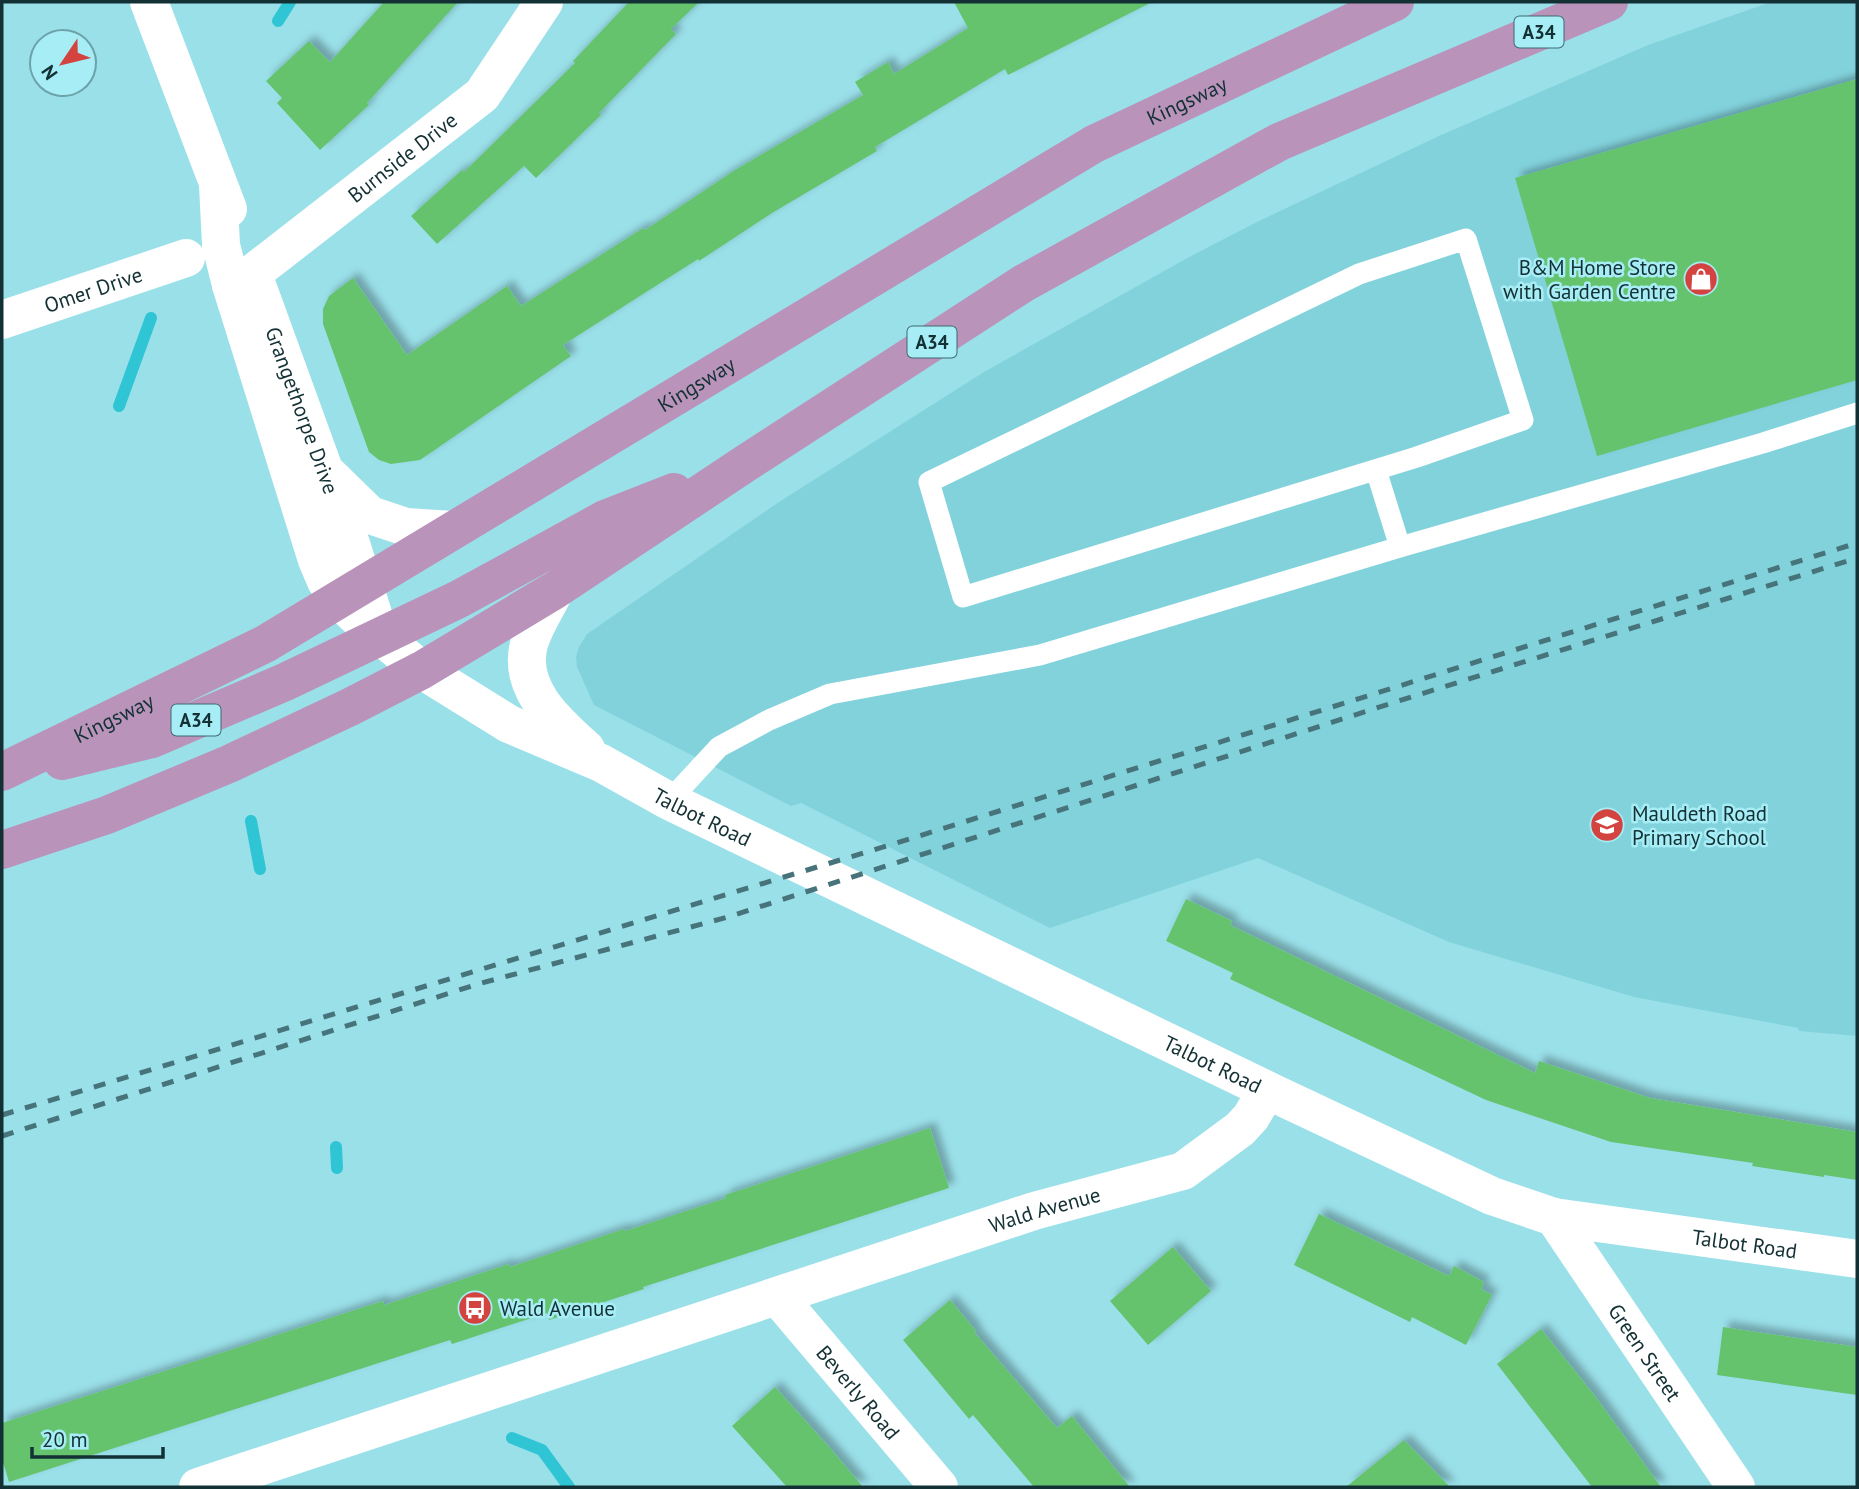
<svg xmlns="http://www.w3.org/2000/svg" width="1859" height="1489" font-family="'PT Sans',sans-serif">
  <defs>
    <filter id="shadow"><feDropShadow dx="6" dy="-6" stdDeviation="3.5" flood-color="#0004"/></filter>
  </defs>
  <rect width="100%" height="100%" fill="#9ae0e9"/>
  <path fill="#82d2dc" d="M1771,2H1857V1036L1799,1031L1798,1028L1634,997L1449,942L1258,858L1050,928L801,803L791,806L594,705L577,667L576,657L579,647L587,634L779,502L984,372L1191,256L1257,222L1439,136L1648,45Z"/>
  <g fill="none" stroke-linecap="round" stroke-linejoin="round">
    <path stroke="#30c5d5" stroke-width="12" d="M278,21L290,2
      M119,406L151,318
      M251,821L260,869
      M336,1147L337,1168
      M512,1438L542,1450L569,1487"/>
  </g>
  <path fill="#65c36e" filter="url(#shadow)" d="M384,2H458L367,103L369,105L320,150L277,103L282,98L266,81L309,41L330,62Z
    M629,2H699L671,29L676,34L599,113L601,115L536,178L524,166L437,244L411,216L462,170L464,172L575,63L573,61Z
    M954,2H1152L1008,75L1005,69L875,147L877,151L772,213L699,261L698,259L563,345L571,356L420,460L391,464L379,460L369,452L323,324V309L329,296L353,278L407,355L507,286L521,306L643,228L645,230L735,170L863,95L855,82L888,62L894,74L968,28Z
    M1857,79V380L1597,456L1515,178Z
    M1186,899L1232,921L1230,925L1535,1073L1539,1061L1650,1098L1857,1132V1180L1824,1175V1177L1752,1166L1753,1163L1611,1142L1486,1100L1230,979L1233,973L1166,941Z
    M930,1128L949,1188L643,1287L644,1289L549,1320L547,1313L452,1344L450,1340L9,1482L2,1459V1423L383,1301L384,1305L509,1264L510,1267L624,1229L625,1231L726,1198L725,1195Z
    M1319,1214L1449,1276L1454,1266L1484,1282L1481,1289L1492,1295L1466,1345L1412,1317L1410,1322L1294,1265Z
    M1173,1247L1211,1291L1148,1345L1110,1301Z
    M950,1300L976,1331L974,1332L1057,1428L1072,1416L1130,1487H1034L973,1415L969,1419L903,1340Z
    M1723,1327L1857,1347V1395L1717,1375Z
    M1541,1329L1595,1396L1661,1487H1592L1497,1364Z
    M775,1387L830,1448L863,1487H787L732,1426Z
    M1404,1440L1450,1487H1346Z"/>
  <g fill="none" stroke-linecap="round" stroke-linejoin="round">
    <path stroke="#fff" stroke-width="21" d="M1466,239L1523,420L1417,457L963,597L929,482L1359,274Z
      M1376,470L1400,547L1763,443L1857,413
      M669,801L719,747L769,720L830,694L1040,655L1400,547"/>
    <g stroke="#fff" stroke-width="38">
      <path id="s1" d="M231,285L253,273L482,95L544,2"/>
      <path id="s2" d="M2,320L186,258"/>
      <path id="s3" d="M1554,1217L1736,1487"/>
      <path id="s4" d="M777,1296L939,1487"/>
      <path id="s5" d="M198,1487L1034,1211L1183,1171L1240,1129L1251,1117L1267,1090"/>
    </g>
    <g stroke="#fff" stroke-width="38">
      <path d="M149,2L228,209"/>
      <path id="s6" d="M218,185L221,245L231,285L317,560L326,581L339,600L359,619L422,670L509,724L601,763L669,801L1267,1090L1492,1196L1554,1217L1857,1259"/>
      <path id="s7" d="M258,288L351,544L373,614"/>
      <path d="M330,476L370,515L406,527L453,530"/>
      <path d="M555,590C547,607 534,626 529,644C517,689 557,723 586,749"/>
    </g>
    <g stroke="#ba93bb" stroke-width="38">
      <path d="M62,761L152,739L285,682L459,599L605,519L674,492"/>
      <path id="s8" d="M2,772L265,644L1094,144L1395,2"/>
      <path d="M2,850L107,815L229,764L350,707L422,670L555,590L743,465L1024,283L1279,142L1609,2"/>
    </g>
    <path stroke="#47747a" stroke-width="5" stroke-dasharray="12 12" stroke-linecap="butt" d="M2,1115L919,836L1857,543
      M2,1136L478,984L728,917L1392,703L1857,558"/>
  </g>
  <defs>
    <g id="shop-disc" transform="scale(1.75)"><circle r="9.5" fill="#d34440" stroke="#a7edf6"/><path d="M-5-2.5h2.3a2.7 3.5 0 0 1 5.4 0H5L5.5 6h-11ZM-1.5-2.5h3a1.5 2.3 0 0 0-3 0Z" fill="#fff"/></g>
    <g id="school-disc" transform="scale(1.75)"><circle r="9.5" fill="#d34440" stroke="#a7edf6"/><path d="M0-5L7-2L0 1L-7-2ZM-4 1L0 2.5L4 1V4Q0 6-4 4Z" fill="#fff"/></g>
    <g id="bus-disc" transform="scale(1.75)"><circle r="9.5" fill="#d34440" stroke="#a7edf6"/><path d="M-5-6H5V4H4V6H2V4H-2V6H-4V4H-5ZM-3.5-4V0h7V-4ZM-3.5 1.2v1.5H-2V1.2ZM2 1.2v1.5H3.5V1.2Z" fill="#fff"/></g>
  </defs>
  <g fill-rule="evenodd">
    <use href="#shop-disc" x="1701" y="279"/>
    <use href="#school-disc" x="1607" y="825"/>
    <use href="#bus-disc" x="475" y="1308"/>
  </g>
  <g text-anchor="middle" dominant-baseline="central" stroke-width="5" stroke-linejoin="round" paint-order="stroke">
    <g fill="#a7edf6" stroke="#3f696e" stroke-width="2">
      <rect x="1514.5" y="16.5" width="49" height="31" rx="5"/>
      <rect x="907.5" y="326.5" width="49" height="31" rx="5"/>
      <rect x="171.5" y="704.5" width="49" height="31" rx="5"/>
    </g>
    <g font-size="19" font-weight="bold" fill="#133134">
      <text x="1539" y="32">A34</text>
      <text x="932" y="342">A34</text>
      <text x="196" y="720">A34</text>
    </g>
    <g font-size="21" fill="#133134" stroke="#a7edf6">
      <text stroke="none"><textPath href="#s8" startOffset="1363">Kingsway</textPath></text>
      <text stroke="none"><textPath href="#s1" startOffset="214">Burnside Drive</textPath></text>
      <text stroke="none"><textPath href="#s2" startOffset="96">Omer Drive</textPath></text>
      <text stroke="none"><textPath href="#s8" startOffset="796">Kingsway</textPath></text>
      <text stroke="none"><textPath href="#s7" startOffset="130">Grangethorpe Drive</textPath></text>
      <text stroke="none"><textPath href="#s8" startOffset="124">Kingsway</textPath></text>
      <text stroke="none"><textPath href="#s6" startOffset="861">Talbot Road</textPath></text>
      <text stroke="none"><textPath href="#s6" startOffset="1428">Talbot Road</textPath></text>
      <text stroke="none"><textPath href="#s5" startOffset="891">Wald Avenue</textPath></text>
      <text stroke="none"><textPath href="#s6" startOffset="1995">Talbot Road</textPath></text>
      <text stroke="none"><textPath href="#s3" startOffset="163">Green Street</textPath></text>
      <text stroke="none"><textPath href="#s4" startOffset="126">Beverly Road</textPath></text>
    </g>
    <g font-size="21" fill="#133134" stroke="#a7edf6" text-anchor="start">
      <text x="1676" y="267" text-anchor="end">B&amp;M Home Store<tspan x="1676" dy="24">with Garden Centre</tspan></text>
      <text x="1632" y="813">Mauldeth Road<tspan x="1632" dy="24">Primary School</tspan></text>
      <text x="500" y="1308">Wald Avenue</text>
    </g>
  </g>
  <rect width="1859" height="1489" fill="none" stroke="#133134" stroke-width="7"/>
  <g transform="translate(63 63) rotate(235)"><circle r="33" fill="#a7edf6" stroke="#6ca2a8" stroke-width="2"/>
  <path d="M0-5L12 26L0 18L-12 26Z" fill="#d34440"/>
  <text y="-10" font-size="19" font-weight="bold" text-anchor="middle" fill="#133134">N</text>
  </g>
  <path d="M32 1447v10h131v-10" fill="none" stroke="#133134" stroke-width="3.5"/>
  <text x="42" y="1447" font-size="21" fill="#133134" stroke="#a7edf6" stroke-width="5" paint-order="stroke">20 m</text>
</svg>
